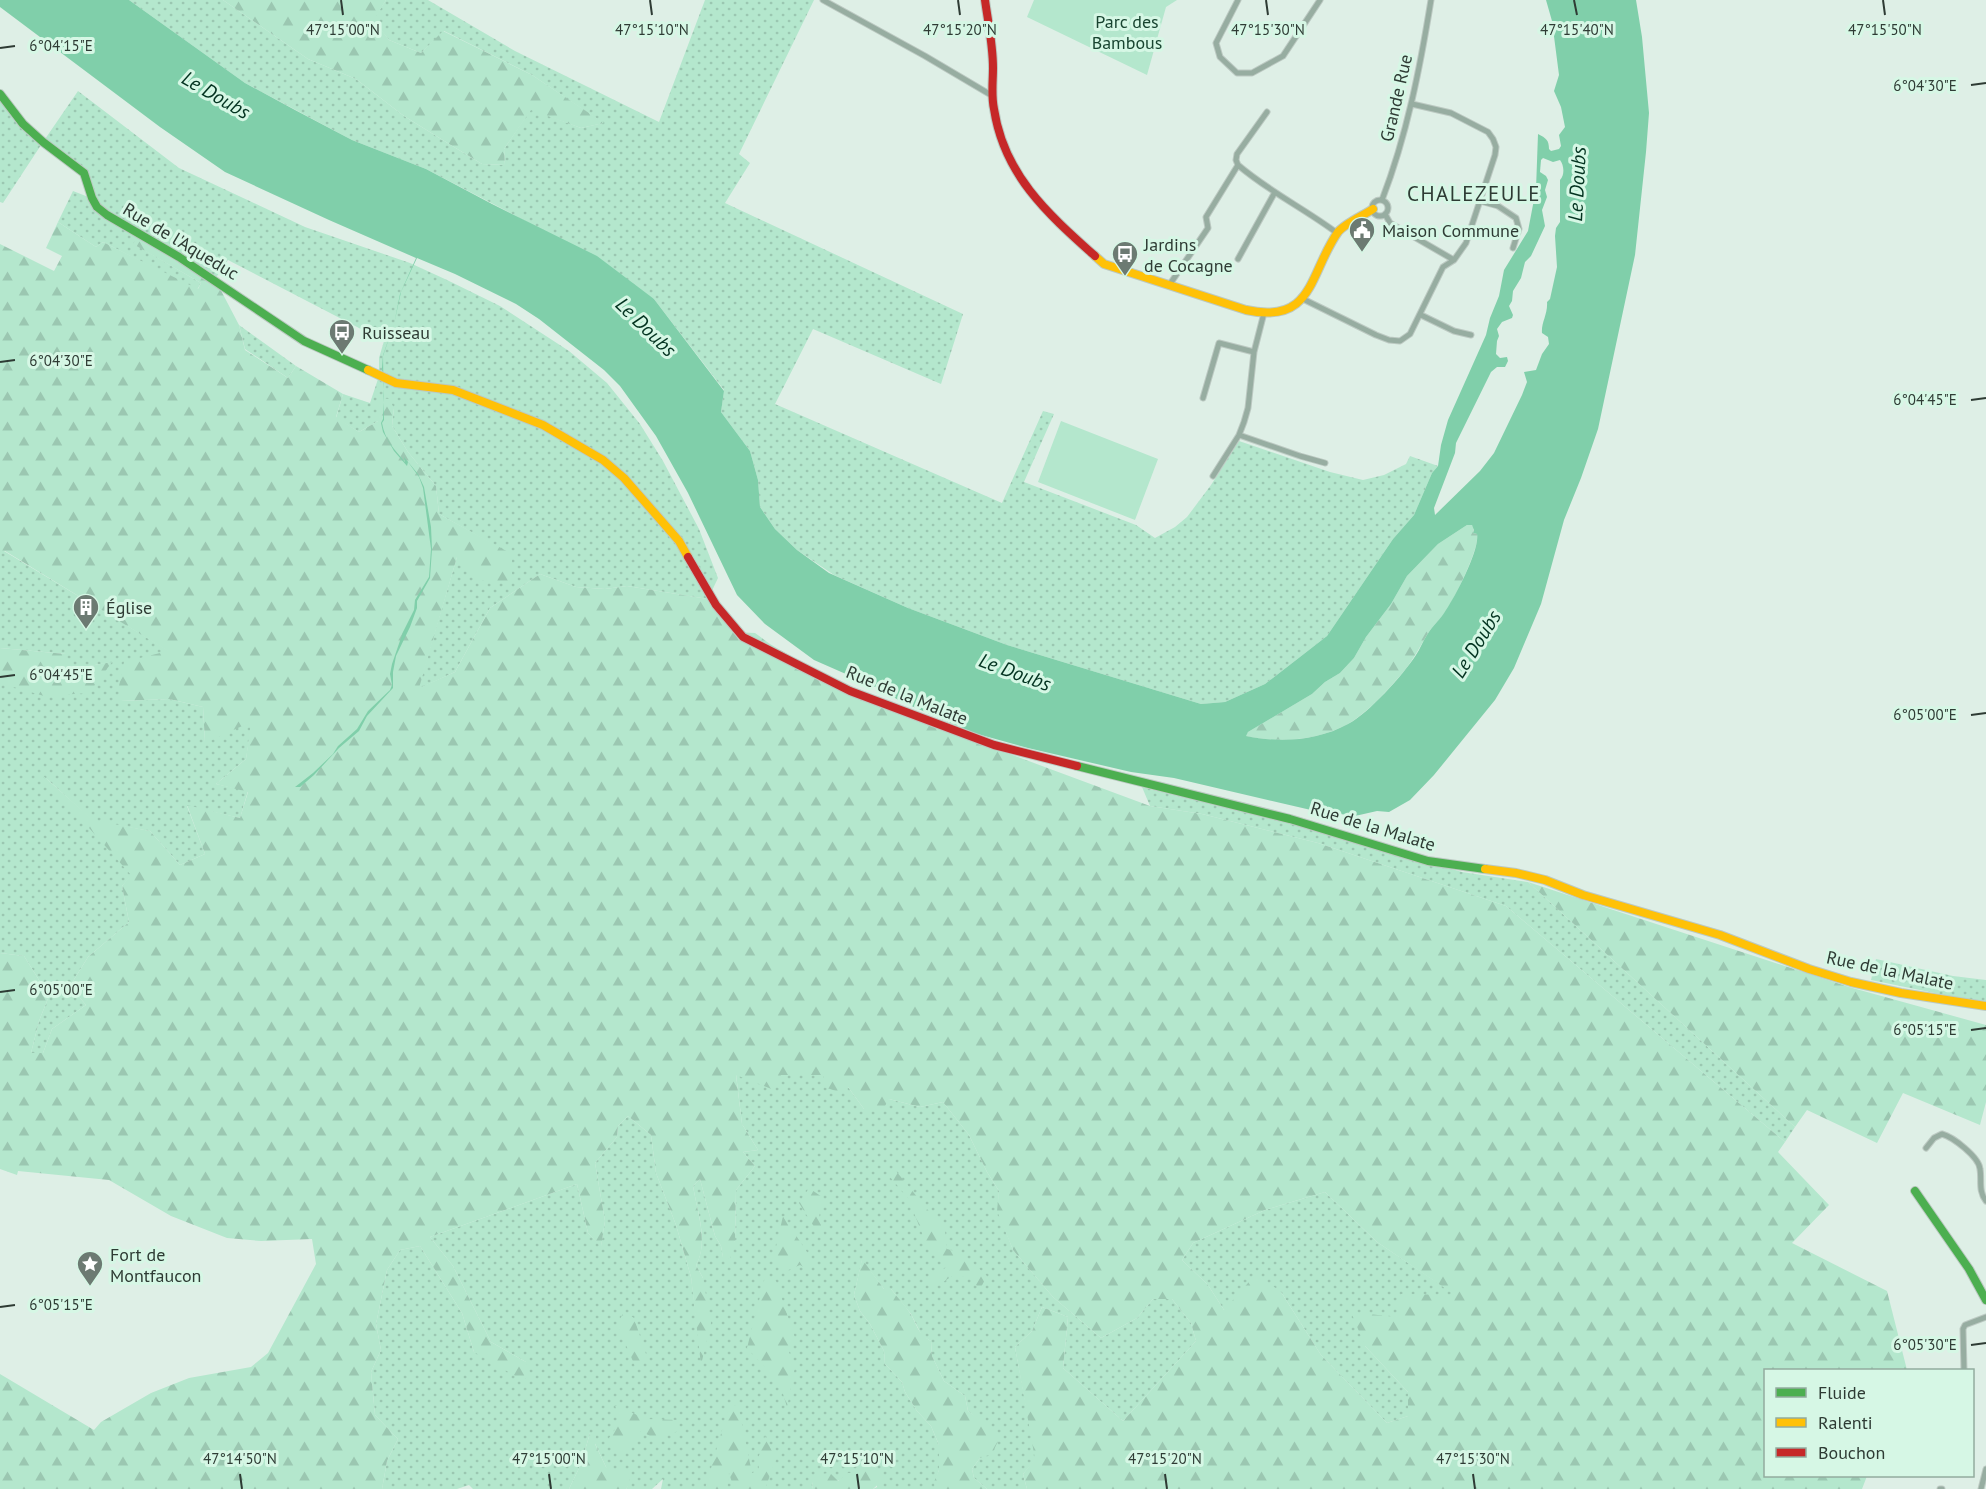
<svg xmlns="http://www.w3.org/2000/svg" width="1986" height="1489" font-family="'PT Sans',sans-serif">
  <defs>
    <pattern id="grass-dots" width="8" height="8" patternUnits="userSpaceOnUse" patternTransform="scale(1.5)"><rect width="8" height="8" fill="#b4e7cd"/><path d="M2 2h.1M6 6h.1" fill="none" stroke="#9bc7b1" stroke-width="1.8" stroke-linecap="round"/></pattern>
    <pattern id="forest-firs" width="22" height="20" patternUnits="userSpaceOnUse" patternTransform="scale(1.5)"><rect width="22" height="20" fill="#b4e7cd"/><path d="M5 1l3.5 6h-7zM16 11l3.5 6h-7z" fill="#9bc7b1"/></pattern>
  </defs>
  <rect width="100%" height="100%" fill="#deefe6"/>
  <path fill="url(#grass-dots)" d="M129,0H223L308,59L356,79L404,116L454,147L482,164L505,165L504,149L531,109L581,128L603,123L532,75L444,31L421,53L389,40L373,20L386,0H428L515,51L659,122L705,0H814L739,154L750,163L725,203L963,314L941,384L813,329L775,404L1002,503L1043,411L1054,414L1024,482L1136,525L1155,538L1175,527L1187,517L1211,485L1239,441L1330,472L1363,480L1384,475L1406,464L1410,456L1438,466L1432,473L1414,515L1393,539L1327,636L1265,684L1225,702L1201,704L1007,645L908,608L834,575L797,550L775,529L760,507L758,480L750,451L721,412L724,390L654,299L520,218L426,169L352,140L245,83Z
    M78,91L179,168L305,227L410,263L447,280L500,306L569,351L607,383L640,424L663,461L699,529L718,578L708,599L627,586L605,589L576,587L540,574L490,608L455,672L418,689L457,557L512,555L439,514L436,486L408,452L392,426L394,408L378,421L359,432L336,418L343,394L370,403L379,376V358L384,341L228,260L215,279L134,244L201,283L197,290L103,242L96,247L58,222L73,191L91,198C85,168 66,159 43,142L3,203L0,202V94L43,142Z
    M239,325L296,366L288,378L245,349Z
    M0,551H4L169,651L121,701L169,699L203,707L205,742L252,721L246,759L216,784L248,791L240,818L187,806L205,854L180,865L150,831L93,821L46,778L132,875L122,886L129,922L88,957L70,986L86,1005L52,1029L43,1053H31L39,1021L49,996L24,956L0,953V683L112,662L66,670V654L0,648Z
    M1142,787L1310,828L1462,872L1528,882L1795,1127L1785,1142L1506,906L1318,843L1202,814L1150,806Z
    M1876,959L1953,976L1986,980V1002L1959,998L1871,980Z
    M736,1074L824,1075L848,1087L864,1109L889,1099L920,1107L943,1102L969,1135L987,1172L999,1191L998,1211L1013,1250L1053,1297L1101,1338L1137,1318L1153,1299H1172L1191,1323L1196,1341L1123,1421L1063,1368L1068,1317L1042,1307L1032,1331L1015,1347L1036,1459L1023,1474L1027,1489H987L974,1478L972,1469L980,1458L979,1420L968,1411L965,1396L944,1381L932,1356L931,1341L922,1336L911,1314L891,1289H884L862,1260L854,1295L860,1311L870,1324L884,1351L885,1364L902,1382L905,1392L917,1411L931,1426L939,1445V1470L935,1482V1489H873L877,1487L876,1468L869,1460H864L858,1473L837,1481L812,1482L813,1489H661L663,1479L652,1489H626L628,1485L606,1467L590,1433L581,1464L569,1489H473L469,1485L457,1489H382L387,1461L398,1439L375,1415L371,1372L381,1350L376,1324L387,1270L400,1250L420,1246L462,1313L474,1352L526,1362L491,1342L453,1266L430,1237L577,1184L588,1233L601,1246L605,1221L595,1163L617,1137L618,1126L628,1116L651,1135L656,1173L676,1225L691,1277L702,1362L703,1278L696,1265C709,1242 697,1211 693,1186L700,1179L715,1236L721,1246L723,1257L735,1241L736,1190L755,1166L743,1152L758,1150L742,1124Z
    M1325,1192L1377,1242L1456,1295L1396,1317L1365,1346L1408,1392V1416L1387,1423L1321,1355L1281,1292L1224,1310L1208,1285L1182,1260L1193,1243L1265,1210Z"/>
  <path fill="url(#forest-firs)" fill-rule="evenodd" d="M223,0H386L374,20L389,40L421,53L443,31L532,75L604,123L581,128L531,110L504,149L505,165L482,164L454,147L404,116L356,79L308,59Z
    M58,222L96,247L103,242L198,289L201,283L133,244L139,234L215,279L239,325L245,350L288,378L296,366L343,394L336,417L359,432L378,421L379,398L389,399L394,408L392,426L408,452L436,486L439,514L512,554V582L478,580L457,557L419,688L455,672L490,608L540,574L576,587L605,589L627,586L708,599L735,632L755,633L770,644L846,689L918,720L1150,806L1202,814L1318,843L1506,906L1785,1142L1778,1152L1829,1205L1792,1243L1887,1291L1907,1370H1766V1476H1867L1862,1489H1027L1023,1474L1035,1459L1015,1347L1032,1331L1042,1307L1068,1317L1063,1368L1123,1421L1196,1341L1191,1323L1172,1299H1153L1137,1318L1101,1338L1053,1297L1013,1250L997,1211L999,1191L987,1172L969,1135L943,1102L920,1107L889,1099L881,1113L864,1109L848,1087L839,1092L824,1087V1075H781L774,1090L736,1075L742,1124L758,1150L743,1152L755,1166L736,1190L735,1241L730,1259L723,1258L721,1246L715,1236L700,1179L693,1186C697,1211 709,1243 696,1265L703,1278L711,1323L701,1365L691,1277L676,1225L656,1173L651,1135L628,1116L618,1126L617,1137L595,1163L605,1221L601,1247L588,1233L577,1184L430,1237L453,1266L491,1342L526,1362L531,1376L522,1380L474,1352L462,1313L420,1246L400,1250L387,1270L376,1324L381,1350L371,1372L375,1415L398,1439L387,1461L382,1489H0V1374L94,1430L101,1422L151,1393L189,1378L251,1367L268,1353L316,1264L312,1239L261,1241L227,1238L171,1216L109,1180L18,1171L17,1175L0,1169V953L24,956L49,996L39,1021L31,1053H43L52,1029L86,1005L70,986L88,957L129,922L122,886L131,875L40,773L93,820L150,831L180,865L205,854L187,805L240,818L248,792L216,784L246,759L251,722L205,743L203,707L169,699L120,701L119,686L124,662L168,651L5,551H0V244L54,271L62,256L46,248ZM1325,1192L1377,1242L1455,1295L1401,1294L1396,1317L1351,1312L1365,1346L1408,1392V1416L1387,1423L1321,1355L1281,1292L1256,1274L1224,1310L1208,1285L1182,1260L1193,1243L1265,1210Z
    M1467,525H1472L1474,528L1473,533L1477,534C1480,548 1455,596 1447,610C1441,619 1432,626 1427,635C1418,650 1411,664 1399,677C1385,693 1363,717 1344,726C1314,741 1279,743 1245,736L1248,732L1312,694L1325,682L1340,673L1354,658L1366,637L1391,604L1407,576L1438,544Z
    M0,648L66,654L67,670L112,662L89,693L44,696L0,683Z
    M1528,882L1849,987L1986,1025V1102L1980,1125L1903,1093L1877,1143L1807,1110L1795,1127Z
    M896,1171L945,1231L947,1249L962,1253L987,1276L980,1289L968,1277L952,1276L936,1287L925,1282L948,1266L928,1248L908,1198L890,1177Z
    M809,1188L822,1197L819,1218L825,1238L823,1241L799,1203Z
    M783,1216L813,1261L809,1270L800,1265L784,1272L773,1260Z
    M862,1259L884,1289H891C897,1297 905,1305 910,1313C918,1326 917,1333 931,1341L932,1356L944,1381L965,1396L968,1411L993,1429L998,1441L992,1454L980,1458L972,1469L974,1478L987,1489H935L934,1482L939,1470V1445L931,1426L917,1411L905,1392L902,1382L885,1364L884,1351L870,1324L860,1311L854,1295Z
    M765,1277L776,1281L796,1341L789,1352L795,1367L787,1407L780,1384L747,1348Z
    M624,1312L634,1318L648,1360L635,1366L617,1324Z
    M615,1405L646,1419L678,1420V1431L657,1440L641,1431L628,1450L618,1452L609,1438L620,1422Z
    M738,1405L752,1473L759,1470L758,1459L765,1436L776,1459L765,1489H734L729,1473L727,1489H705L729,1406Z
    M590,1433L596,1435L595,1444L606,1467L631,1473L628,1486L626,1489H569L581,1464Z
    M864,1460H869L876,1468L883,1480L873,1489H813L812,1482L820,1474L830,1473L838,1481L848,1473H858V1464Z"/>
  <path fill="#b4e7cd" d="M1034,0H1177L1166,7L1147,75L1027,17Z
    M1061,421L1158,459L1135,520L1038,482Z"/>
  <path fill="#80cfaa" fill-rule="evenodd" d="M0,0H129L245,83L295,110L352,140L426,169L492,204L597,256L654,299L724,391L721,412L750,451L758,480L760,507L775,529L797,550L829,573L908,608L1007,645L1201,704L1225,702L1265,684L1327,636L1393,539L1414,515L1432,473L1438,466L1441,445L1448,420L1486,335L1490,318L1499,296L1504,270L1528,231L1536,189L1538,134C1546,138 1549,140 1549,149L1551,151L1559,149L1561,146L1559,135L1565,127L1561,107L1554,91L1559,75L1552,21L1546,0H1636L1642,37L1649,113L1646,152L1635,255L1598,429L1581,478L1564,520L1541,604L1514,668L1495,700L1434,775L1410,800L1389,812L1377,811L1355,816L1311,810L1174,778L1131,772L1028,748L974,733L900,701L880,689L814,660L765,624L737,595L688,493L656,436L620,386L604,370L539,319L516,304L455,274L417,258L401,292L394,324L383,356L384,420L382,423C385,440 394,449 405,462L404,457L418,474L424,487L431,527L432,549L430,578L417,601V608L410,627L396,656L393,672V688L367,716L359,731L339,748L314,775L300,787H295L313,773L333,754L338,746L357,729L368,711L390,690L392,685L390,674L392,664L403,632L414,610L415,600L429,577L431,549L423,488L419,477L408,462L407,466L394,451L383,432L381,423L383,419L384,396L382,368L383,355L394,324L400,294L416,258L329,220L225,172L160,127L0,7ZM1543,158L1553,162L1560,160C1564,165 1565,175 1560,180V222L1556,228L1555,236L1557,267L1550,299L1547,302C1548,314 1541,323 1542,333L1548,337L1549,344L1542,354L1536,370L1524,372L1527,382L1522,395L1494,453L1480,471L1435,515L1434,508L1455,453L1456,443L1491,372L1497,367H1505L1508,361L1507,357L1500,358L1496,354L1497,341L1499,336L1497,329L1502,322L1512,318L1513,315L1509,306L1512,301L1513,291L1521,278L1525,262L1531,256L1545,226L1542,210L1547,197L1545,190L1548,180L1546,176L1540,172L1541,160ZM1467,525H1472L1474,530L1473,533L1477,534C1480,549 1456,595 1446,610C1441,619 1432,626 1427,635C1423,641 1420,649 1416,655C1403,675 1369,713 1348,724C1317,741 1280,743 1246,736L1248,732L1312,694L1325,682L1340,673L1354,658L1366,637L1391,604L1407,576L1438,544Z"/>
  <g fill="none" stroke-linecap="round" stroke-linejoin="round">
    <g stroke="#bcc9c2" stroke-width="7">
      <path id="street" d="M823,0L925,56L991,95
        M1238,0L1216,43L1220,57L1237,73H1252L1283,56L1320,0
        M1238,165C1268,191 1305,209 1337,233
        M1238,165L1236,160L1237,154L1267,112
        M1382,200C1407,135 1420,68 1431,0
        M1372 208a8 8 0 1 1 16 0a8 8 0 1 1-16 0Z
        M1480,201L1498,206L1516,218L1519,229L1513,248
        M1385,214L1390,223L1454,260
        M1238,259L1275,192
        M1170,284L1208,228L1206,217L1238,165
        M1303,299L1376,335L1389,340L1400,341L1410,334L1443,267L1454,260L1466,243L1495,155L1496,147L1493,139L1488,132L1451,113L1412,104
        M1421,315L1454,331L1471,335
        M1203,398L1219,343L1254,352
        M1239,435L1300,456L1325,463
        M1213,476L1239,435L1244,422L1248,408L1254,352L1264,313
        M1926,1148L1934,1138L1942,1134C1953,1137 1979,1157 1980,1169C1982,1180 1978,1191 1986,1201
        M1964,1370L1963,1329L1965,1325L1986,1317
        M1940,1489H1942
        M1981,1489L1986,1469"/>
    </g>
    <g stroke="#bcc9c2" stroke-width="10">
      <path id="fast" d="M0,94L23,124L43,142L84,173L92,198L97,207L107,215L179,257L304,341L368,370
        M1077,766L1290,819L1428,861L1485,869
        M1915,1191L1969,1269L1986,1300"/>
    </g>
    <g stroke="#bcc9c2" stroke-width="10">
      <path id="slow" d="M1095,256L1104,264L1246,310C1314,325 1309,273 1338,232C1344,224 1364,215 1373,209
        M368,370L396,383L453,390L543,425L603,460L624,478L679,541L688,557
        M1485,869L1516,873L1545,880L1583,895L1720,935L1809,969L1851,982L1901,993L1986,1006"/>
    </g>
    <g stroke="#bcc9c2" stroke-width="10">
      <path id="jam" d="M985,0C988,22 993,45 993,68C993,82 991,95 994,109C1004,175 1047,213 1095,256
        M688,557L716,605L743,637L850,691L994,745L1077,766"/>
    </g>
    <use href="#street" stroke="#97ada1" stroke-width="5"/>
    <use href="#fast" stroke="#4caf50" stroke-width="8"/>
    <use href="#slow" stroke="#ffc107" stroke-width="8"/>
    <use href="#jam" stroke="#c62828" stroke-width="8"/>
  </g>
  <path fill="none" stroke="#2e3b34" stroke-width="2" d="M341,0L343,15M650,0L652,15M958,0L960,15M1266,0L1268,15M1574,0L1577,15M1883,0L1885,15M0,48L15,46M1971,85L1986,83M0,362L15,360M1971,400L1986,398M0,677L15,675M1971,715L1986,713M0,992L15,990M1971,1030L1986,1028M0,1307L15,1305M1971,1345L1986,1343M240,1474L242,1489M549,1474L551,1489M857,1474L859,1489M1165,1474L1167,1489M1473,1474L1475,1489"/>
  <defs>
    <g id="civic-pin" transform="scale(1.35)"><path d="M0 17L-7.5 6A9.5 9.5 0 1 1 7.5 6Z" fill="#6c7a72" stroke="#d6f7e5"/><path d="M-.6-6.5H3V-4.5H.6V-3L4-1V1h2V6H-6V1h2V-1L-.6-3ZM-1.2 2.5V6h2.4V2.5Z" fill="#fff"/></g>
    <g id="bus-pin" transform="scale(1.35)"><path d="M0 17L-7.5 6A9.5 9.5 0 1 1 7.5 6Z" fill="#6c7a72" stroke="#d6f7e5"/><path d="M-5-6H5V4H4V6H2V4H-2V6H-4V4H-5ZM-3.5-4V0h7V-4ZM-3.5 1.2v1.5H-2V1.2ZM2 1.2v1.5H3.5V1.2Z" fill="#fff"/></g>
    <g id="building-pin" transform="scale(1.35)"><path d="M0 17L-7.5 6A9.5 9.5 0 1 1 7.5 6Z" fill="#6c7a72" stroke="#d6f7e5"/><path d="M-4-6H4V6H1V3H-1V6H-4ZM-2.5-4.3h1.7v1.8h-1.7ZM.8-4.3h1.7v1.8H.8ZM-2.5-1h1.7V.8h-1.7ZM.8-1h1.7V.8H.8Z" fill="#fff"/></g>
    <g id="sight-pin" transform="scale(1.35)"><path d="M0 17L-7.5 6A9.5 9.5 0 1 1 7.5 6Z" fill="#6c7a72" stroke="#d6f7e5"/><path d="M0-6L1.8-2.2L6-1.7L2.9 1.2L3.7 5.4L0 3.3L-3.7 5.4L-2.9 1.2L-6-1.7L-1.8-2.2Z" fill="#fff"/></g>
  </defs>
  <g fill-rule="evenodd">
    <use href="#civic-pin" x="1362" y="230"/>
    <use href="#bus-pin" x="1125" y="254"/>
    <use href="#bus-pin" x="342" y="332"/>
    <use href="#building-pin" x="86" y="607"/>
    <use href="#sight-pin" x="90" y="1264"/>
  </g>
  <g text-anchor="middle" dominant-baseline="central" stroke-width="6" stroke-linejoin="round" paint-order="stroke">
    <g font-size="18" fill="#184430" stroke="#d6f7e5">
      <text x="1127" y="21">Parc des<tspan x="1127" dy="21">Bambous</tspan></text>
    </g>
    <g font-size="18" fill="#2e3b34" stroke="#d6f7e5">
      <text transform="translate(1396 98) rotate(-77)">Grande Rue</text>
      <text transform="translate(181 241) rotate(31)">Rue de l'Aqueduc</text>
      <text transform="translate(907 695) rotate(22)">Rue de la Malate</text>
      <text transform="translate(1373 826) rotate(17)">Rue de la Malate</text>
      <text transform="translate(1890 970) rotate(12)">Rue de la Malate</text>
    </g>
    <g font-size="18" fill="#2e3b34" stroke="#d6f7e5" text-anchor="start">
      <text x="1382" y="230">Maison Commune</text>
      <text x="1144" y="244">Jardins<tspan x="1144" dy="21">de Cocagne</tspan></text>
      <text x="362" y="332">Ruisseau</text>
      <text x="106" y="607">Église</text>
      <text x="110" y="1254">Fort de<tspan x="110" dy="21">Montfaucon</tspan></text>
    </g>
    <g font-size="20" font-style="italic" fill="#033320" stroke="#d6f7e5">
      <text transform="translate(216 95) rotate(30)">Le Doubs</text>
      <text transform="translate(1577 184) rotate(-87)">Le Doubs</text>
      <text transform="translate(646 327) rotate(44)">Le Doubs</text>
      <text transform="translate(1476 644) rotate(-58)">Le Doubs</text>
      <text transform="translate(1015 672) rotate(20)">Le Doubs</text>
    </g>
    <g font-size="21" letter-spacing="1.5" fill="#2e3b34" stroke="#d6f7e5">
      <text x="1474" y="193">CHALEZEULE</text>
    </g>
  </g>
  <g font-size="15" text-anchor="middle" fill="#2e3b34" stroke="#d6f7e5" stroke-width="6" stroke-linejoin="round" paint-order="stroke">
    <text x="343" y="35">47°15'00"N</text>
    <text x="652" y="35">47°15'10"N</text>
    <text x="960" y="35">47°15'20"N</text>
    <text x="1268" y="35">47°15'30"N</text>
    <text x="1577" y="35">47°15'40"N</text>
    <text x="1885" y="35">47°15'50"N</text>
    <text x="61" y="51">6°04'15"E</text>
    <text x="1925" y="91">6°04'30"E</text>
    <text x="61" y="366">6°04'30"E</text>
    <text x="1925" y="405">6°04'45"E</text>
    <text x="61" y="680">6°04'45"E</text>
    <text x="1925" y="720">6°05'00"E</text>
    <text x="61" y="995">6°05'00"E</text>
    <text x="1925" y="1035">6°05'15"E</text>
    <text x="61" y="1310">6°05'15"E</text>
    <text x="1925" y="1350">6°05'30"E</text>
    <text x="240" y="1464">47°14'50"N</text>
    <text x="549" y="1464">47°15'00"N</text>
    <text x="857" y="1464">47°15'10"N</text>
    <text x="1165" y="1464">47°15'20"N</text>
    <text x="1473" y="1464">47°15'30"N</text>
  </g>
  <rect x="1764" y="1369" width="210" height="108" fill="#d6f7e5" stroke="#93ac9e" stroke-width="1.5"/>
  <rect x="1776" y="1388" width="30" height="9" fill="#4caf50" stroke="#93ac9e" stroke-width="1.5"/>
  <text x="1818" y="1399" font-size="18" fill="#2e3b34">Fluide</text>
  <rect x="1776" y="1418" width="30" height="9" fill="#ffc107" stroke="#93ac9e" stroke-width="1.5"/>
  <text x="1818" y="1429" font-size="18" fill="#2e3b34">Ralenti</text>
  <rect x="1776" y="1448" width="30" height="9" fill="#c62828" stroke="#93ac9e" stroke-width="1.5"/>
  <text x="1818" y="1459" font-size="18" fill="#2e3b34">Bouchon</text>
</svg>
